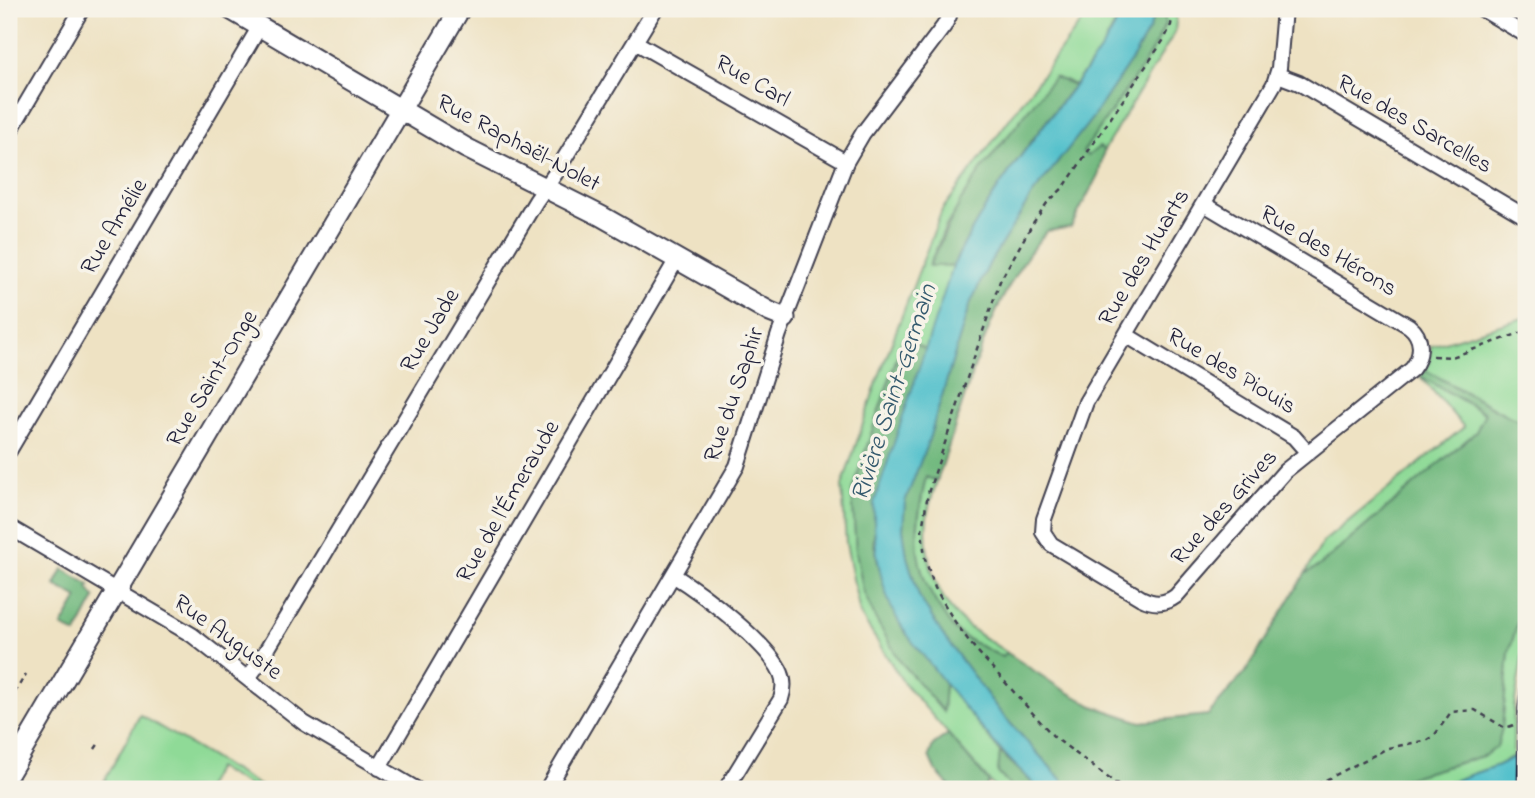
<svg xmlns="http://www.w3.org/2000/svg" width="1535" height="798" font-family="'Indie Flower',sans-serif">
  <rect width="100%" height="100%" fill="#f7f3e8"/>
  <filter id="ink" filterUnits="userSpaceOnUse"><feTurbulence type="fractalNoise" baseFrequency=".0143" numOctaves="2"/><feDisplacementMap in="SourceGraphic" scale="14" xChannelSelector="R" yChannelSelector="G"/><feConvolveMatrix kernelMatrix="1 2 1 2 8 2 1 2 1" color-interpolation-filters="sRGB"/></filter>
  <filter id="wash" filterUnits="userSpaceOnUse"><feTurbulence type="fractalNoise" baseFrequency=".00686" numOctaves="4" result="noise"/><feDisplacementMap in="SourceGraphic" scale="28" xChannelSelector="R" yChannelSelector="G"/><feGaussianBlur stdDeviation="1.57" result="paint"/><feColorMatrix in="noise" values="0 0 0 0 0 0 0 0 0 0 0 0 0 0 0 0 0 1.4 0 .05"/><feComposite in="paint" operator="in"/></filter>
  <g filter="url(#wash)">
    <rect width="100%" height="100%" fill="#eee2c3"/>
    <path fill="#8fda97" stroke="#587e69" stroke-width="2" d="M1079,9H1123L1101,50L1074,85L1065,80L1003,141L979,173L946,226L929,265L953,266L926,349L903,339L852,491L856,551L863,589L876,618L900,661L943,710L945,683L1000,752L998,773L1013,789H996L903,682L860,614L846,543L842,486L878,379L942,210L1082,21Z
      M1165,9H1177L1175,32L1104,150L1099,147L1088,156L1083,152L1140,70L1158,40L1165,24Z
      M1526,317V422L1510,417L1425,370L1429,364L1431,346Z
      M1420,376L1485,414L1476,432L1319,566L1305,574L1323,542L1464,427Z
      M926,477L937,481C933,493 928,506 927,518C923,551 934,592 957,616C969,630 990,641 1006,652L1002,657C988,649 967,641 955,630C950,626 946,618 942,612C909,565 914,530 926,477Z
      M1518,620L1526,622V635L1514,707L1513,756L1498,765L1430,789H1369L1486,755L1502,728L1509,652Z
      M140,715L265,789H254L217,768L205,789H100Z"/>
    <path fill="#73ba80" stroke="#4a6e5e" stroke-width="2" d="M1156,9H1165V24L1158,40L1140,70L1083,152L1088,156L1099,147L1104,150L1099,173L1071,227L1047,231C986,300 967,396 937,481L926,477C914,530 910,565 942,612C946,618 950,625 955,630C967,641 987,649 1002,657L1006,652L1057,686L1093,706L1141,722L1208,715L1247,670L1305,574L1319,566L1476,432L1485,413L1420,376L1425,370L1510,417L1526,422V622L1518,621L1509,652L1502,728L1497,747L1486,755L1369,789H1070L1000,712L942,634L919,596L907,557L903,529L905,502L929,439L969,306L990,262L1032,195L1093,117L1134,56L1149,30Z
      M1054,77L1074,85C1030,142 984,201 953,266H929L960,202L979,173Z
      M903,339L926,349L909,399L873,539L878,563L890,603L903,629L945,683L943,712L900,661L875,618L863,590L856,551L852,491Z
      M63,569L90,585L88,588L95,598L76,634L62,626L78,598L55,585Z
      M948,734L989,782L985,789H952L935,770L929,756L933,745Z
      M1000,752L1039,789H1013L998,773Z"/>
    <path fill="#54c1cc" stroke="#3b7284" stroke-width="2" d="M1123,9H1156L1149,30L1134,56L1093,117L1032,195L990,262L969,306L929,439L905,502L903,529L907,557L919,596L942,634L1000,712L1070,789H1039C1000,752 966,711 934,669C917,648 899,627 889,602C877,569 873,537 874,503L953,266C979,211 1017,160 1054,112C1078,79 1108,47 1123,9Z
      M1526,751V785L1518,789H1430L1498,765Z"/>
  </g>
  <g filter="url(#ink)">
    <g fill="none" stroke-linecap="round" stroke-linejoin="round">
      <g stroke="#413f4f" stroke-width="10">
        <path id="lane" d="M688,9L689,10
          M224,787L228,789"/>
      </g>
      <g stroke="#413f4f" stroke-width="18">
        <path id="street" d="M1482,9L1526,35
          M635,42L846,162
          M1278,75L1299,83L1526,217
          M9,133L82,9
          M1204,204L1409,326C1423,337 1423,355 1412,369L1285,471L1176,596C1164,605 1153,604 1141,598L1051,544L1043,532L1044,519L1086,402L1274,84L1279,68L1284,9
          M1126,335L1294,437L1308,453
          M9,451L260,26
          M9,527L192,635L304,723L416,789
          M673,575C702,593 768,643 781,673C785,682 784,690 781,699L726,789
          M248,678L259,663L536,201L555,174L655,9
          M379,768L677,259
          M547,789L737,466L779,334L846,162L863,133L944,26L949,16V9"/>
      </g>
      <g stroke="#413f4f" stroke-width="23">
        <path id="secondary" d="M230,9L466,148L601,216L770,312L785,318
          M9,773L460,9"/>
      </g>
      <path stroke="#413f4f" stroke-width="2.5" stroke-dasharray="5 5" stroke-linecap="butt" d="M1433,356L1452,357L1526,331
        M9,702L26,674
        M95,749L99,743
        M1128,789L1119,786L1054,737L971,644L953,619L935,588L925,559L922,530L928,493L1000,281L1033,223L1047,203L1064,187L1165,38L1171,25L1173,9
        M1308,789L1388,748L1428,740L1434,736L1451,712L1475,710L1505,728L1526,721"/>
      <use href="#lane" stroke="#fff" stroke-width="7"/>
      <use href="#street" stroke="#fff" stroke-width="14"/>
      <use href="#secondary" stroke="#fff" stroke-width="19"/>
      <g stroke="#22223b" stroke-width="7">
        <path id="rail" d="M1520,789L1521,708L1526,664"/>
      </g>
      <use href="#rail" stroke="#f7f3e8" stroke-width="4.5" stroke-dasharray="13" stroke-linecap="butt"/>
    </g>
  </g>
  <g text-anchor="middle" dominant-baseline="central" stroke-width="7" stroke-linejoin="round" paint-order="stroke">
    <g font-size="24" fill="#22223b" stroke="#f7f3e8">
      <text transform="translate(752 82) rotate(30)">Rue Carl</text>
      <text transform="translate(1414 125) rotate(30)">Rue des Sarcelles</text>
      <text transform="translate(518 144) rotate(28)">Rue Raphaël-Nolet</text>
      <text transform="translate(115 227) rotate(-59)">Rue Amélie</text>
      <text transform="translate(1328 252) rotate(31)">Rue des Hérons</text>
      <text transform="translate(1145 258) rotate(-59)">Rue des Huarts</text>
      <text transform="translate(431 331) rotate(-59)">Rue Jade</text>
      <text transform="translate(1231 372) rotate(31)">Rue des Piouis</text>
      <text transform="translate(213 379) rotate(-59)">Rue Saint-Onge</text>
      <text transform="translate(735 395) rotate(-71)">Rue du Saphir</text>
      <text transform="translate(509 502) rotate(-60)">Rue de l'Émeraude</text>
      <text transform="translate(1225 508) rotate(-48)">Rue des Grives</text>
      <text transform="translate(227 638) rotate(36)">Rue Auguste</text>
    </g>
    <g font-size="26" font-style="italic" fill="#345a6e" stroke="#f7f3e8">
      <text transform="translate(895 393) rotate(-72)">Rivière Saint-Germain</text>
    </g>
  </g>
  <rect width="1535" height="798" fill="none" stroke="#f7f3e8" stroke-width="35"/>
</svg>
